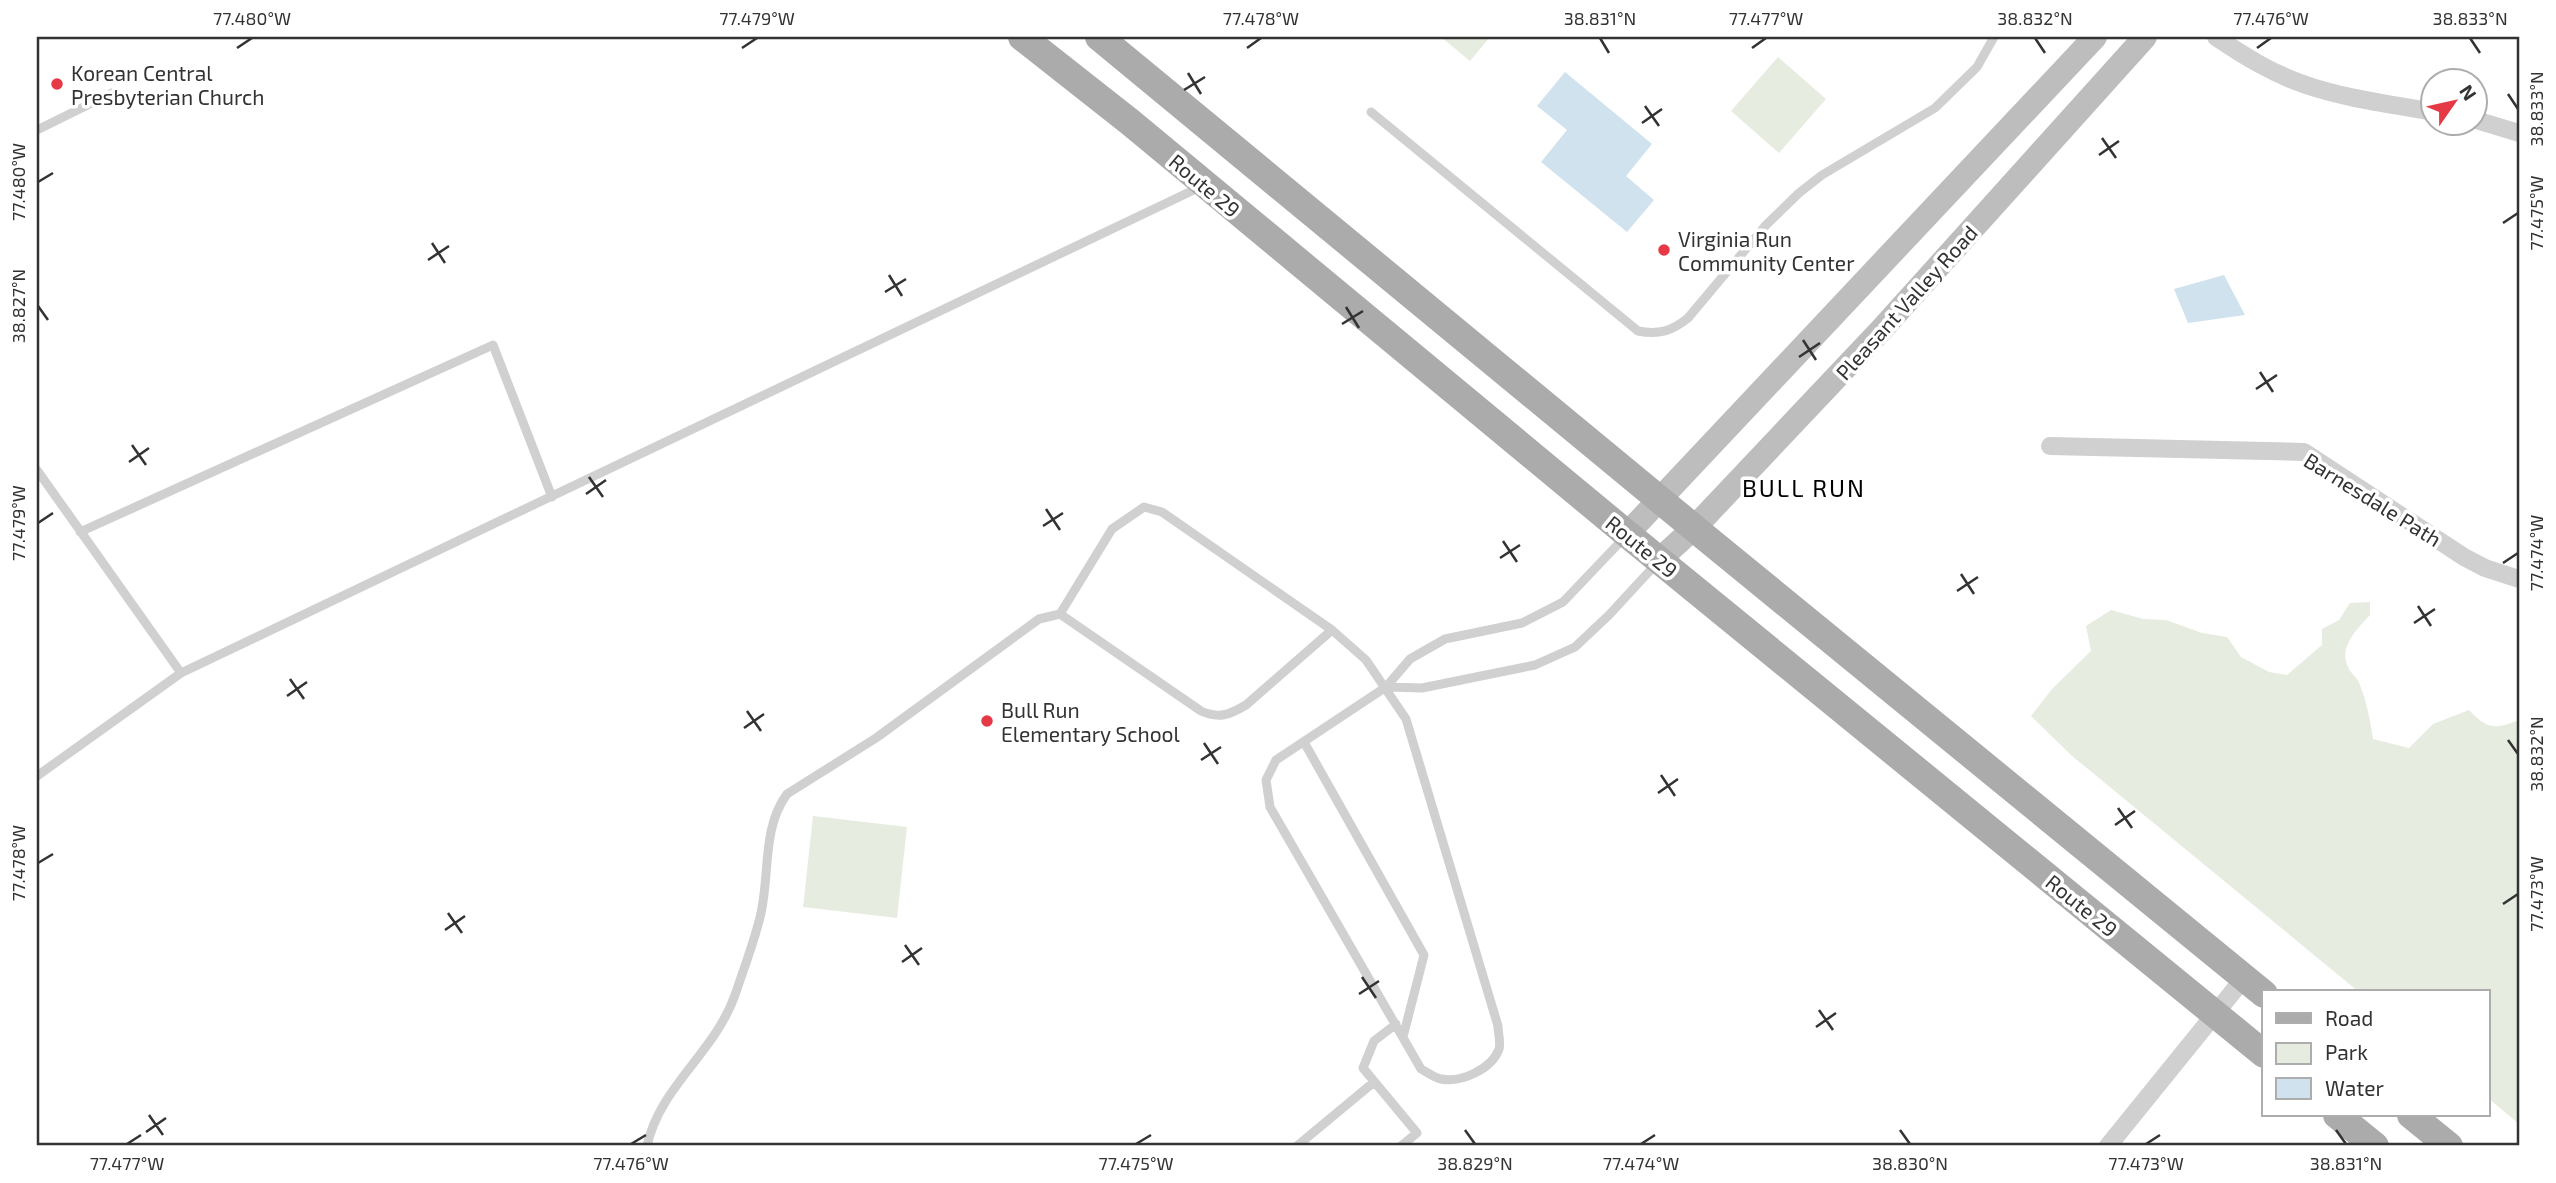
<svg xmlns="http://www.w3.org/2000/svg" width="2556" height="1183" font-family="'Exo 2',sans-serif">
  <rect width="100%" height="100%" fill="#fff"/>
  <path fill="#e6ecdf" d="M1441,37H1490L1470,61Z
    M1778,57L1826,99L1779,153L1731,111Z
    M2370,602V615C2358,628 2338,647 2348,667C2351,674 2358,678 2360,685C2367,703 2370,720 2373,739L2409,748L2433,724L2469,710C2486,728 2493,730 2516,721L2519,723V1124L2488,1098V992H2359L2071,755L2031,716L2052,689L2091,651L2086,626L2111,610L2143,619L2166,620L2202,633L2227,637L2241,657L2269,672L2287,675L2322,645V629L2339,620L2350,603Z
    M813,816L907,827L897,918L803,907Z"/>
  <path fill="#cfe2ee" d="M1565,72L1652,144L1626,176L1654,200L1627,232L1541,162L1567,130L1537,106Z
    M2224,275L2245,315L2188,323L2174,289Z"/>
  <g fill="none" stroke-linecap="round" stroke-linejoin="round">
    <path stroke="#d0d0d0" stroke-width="9" d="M1371,112L1638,331C1659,335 1672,331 1688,318L1766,225L1799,193L1822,175L1935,108L1977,67L1994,37
      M37,130L114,92
      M37,470L181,673L37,776
      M80,532L493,345L552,497
      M1060,614L1201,711C1219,719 1229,715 1246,705L1332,630
      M181,673L1200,187
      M1386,687L1422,688L1535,665L1575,647L1609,615L1657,563
      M1304,742L1424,955L1403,1037
      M1396,1024L1374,1041L1363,1068L1417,1133L1401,1146
      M647,1146C660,1086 714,1054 735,995C744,968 755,940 761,913C770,873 762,828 787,794L876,738L1039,619L1060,614L1112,529L1144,507L1162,512L1332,630L1366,660L1406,719L1498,1026C1498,1033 1501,1043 1499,1049C1492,1069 1461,1083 1441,1079C1435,1078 1427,1072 1421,1069L1270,807L1266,780L1276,760L1386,687L1410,659L1445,639L1522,623L1563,602L1624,538
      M1297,1146L1374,1082"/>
    <path stroke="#d0d0d0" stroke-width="18" d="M2216,37C2244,56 2273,74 2306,85C2347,99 2391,104 2434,112
      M2476,120L2519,133
      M2050,446L2304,452L2464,557L2485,568L2519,579
      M2108,1146L2244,978"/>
    <path stroke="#bdbdbd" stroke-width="24" d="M1627,534L2095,37
      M1659,560L1694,528L1882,329L2145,37"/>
    <path stroke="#ababab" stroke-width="28" d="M1022,37L1130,122L1627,534L2264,1054
      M1099,37L1711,542L2264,994
      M2337,1115L2375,1146
      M2411,1115L2449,1146"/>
  </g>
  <path fill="none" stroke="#333" stroke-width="2.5" d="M1600,38L1609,53M2035,38L2045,53M2470,38L2480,53M237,48L252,38M742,48L757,38M1247,48L1261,38M1752,48L1766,38M2257,48L2271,38M1188,73L1201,94M1184,90L1205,77M2508,94L2518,109M1645,106L1659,126M1642,123L1662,109M2102,138L2116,158M2099,155L2119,141M38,182L53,173M2503,223L2518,213M432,243L445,263M428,260L449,246M889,275L902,296M885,292L906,279M38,306L48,320M1346,307L1359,328M1342,324L1363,311M1803,340L1816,360M1799,357L1820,343M2260,372L2273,392M2256,389L2277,375M132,445L146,465M129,462L149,448M589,477L603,497M586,494L606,480M1046,509L1060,530M38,523L53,513M1043,526L1063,513M1503,541L1517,562M1500,558L1520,545M2503,563L2518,553M1961,574L1974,594M1957,591L1978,577M2418,606L2431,626M2414,623L2435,609M290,679L304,699M287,696L307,682M747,711L761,731M744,728L764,714M2508,740L2518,754M1204,743L1218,764M1201,760L1221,747M1661,775L1675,796M1658,793L1678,779M2118,808L2132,828M2115,825L2135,811M38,863L53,854M2503,904L2518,894M448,913L462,933M445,930L465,916M905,945L919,965M902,962L922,948M1362,977L1376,998M1359,994L1379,981M1819,1010L1833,1030M1816,1027L1836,1013M149,1115L163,1135M1465,1130L1475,1144M1900,1130L1910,1144M2336,1130L2346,1144M146,1132L166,1118M127,1144L141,1135M631,1144L646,1135M1136,1144L1151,1135M1641,1144L1655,1135M2146,1144L2160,1135"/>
  <g fill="#e63946" stroke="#fff" stroke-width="2.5">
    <circle cx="57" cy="84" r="7"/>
    <circle cx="1664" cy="250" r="7"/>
    <circle cx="987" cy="721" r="7"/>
  </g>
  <g text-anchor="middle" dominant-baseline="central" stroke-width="7" stroke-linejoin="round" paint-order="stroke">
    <g font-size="21" fill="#333" stroke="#fff" text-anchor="start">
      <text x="71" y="72">Korean Central<tspan x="71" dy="24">Presbyterian Church</tspan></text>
      <text x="1678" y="238">Virginia Run<tspan x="1678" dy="24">Community Center</tspan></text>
      <text x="1001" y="709">Bull Run<tspan x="1001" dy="24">Elementary School</tspan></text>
    </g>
    <g font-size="21" fill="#333" stroke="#fff">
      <text transform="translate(1205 185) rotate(40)">Route 29</text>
      <text transform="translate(1906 302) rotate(-48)">Pleasant Valley Road</text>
      <text transform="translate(2373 499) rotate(32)">Barnesdale Path</text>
      <text transform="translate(1642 546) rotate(39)">Route 29</text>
      <text transform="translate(2082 905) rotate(39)">Route 29</text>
    </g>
    <g font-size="24" letter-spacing="2" fill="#000" stroke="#fff">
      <text x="1804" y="487">BULL RUN</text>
    </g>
  </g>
  <rect width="2556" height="1183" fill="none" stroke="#ffffff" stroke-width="77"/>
  <rect x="2262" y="990" width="228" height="126" fill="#ffffff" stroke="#adadad" stroke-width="2"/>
  <rect x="2276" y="1013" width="35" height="10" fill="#ababab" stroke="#adadad" stroke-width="2"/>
  <text x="2325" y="1026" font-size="21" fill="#333333">Road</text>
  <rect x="2276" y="1043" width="35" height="21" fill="#e6ecdf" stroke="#adadad" stroke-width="2"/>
  <text x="2325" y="1060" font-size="21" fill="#333333">Park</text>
  <rect x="2276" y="1078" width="35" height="21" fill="#cfe2ee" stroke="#adadad" stroke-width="2"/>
  <text x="2325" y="1096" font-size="21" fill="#333333">Water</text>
  <g transform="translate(2454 102) rotate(56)"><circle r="33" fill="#ffffff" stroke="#adadad" stroke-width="2"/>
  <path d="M0-5L12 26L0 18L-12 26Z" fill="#e63946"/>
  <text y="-10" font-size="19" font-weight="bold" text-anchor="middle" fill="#333333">N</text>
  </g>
  <rect x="38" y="38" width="2480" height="1106" fill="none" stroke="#333" stroke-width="2.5"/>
  <g font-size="18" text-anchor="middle" fill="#333">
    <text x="252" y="25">77.480°W</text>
    <text x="757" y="25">77.479°W</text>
    <text x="1261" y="25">77.478°W</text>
    <text x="1600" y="25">38.831°N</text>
    <text x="1766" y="25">77.477°W</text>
    <text x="2035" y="25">38.832°N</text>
    <text x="2271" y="25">77.476°W</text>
    <text x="2470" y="25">38.833°N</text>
    <text transform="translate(2537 109) rotate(-90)" y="6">38.833°N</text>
    <text transform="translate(19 182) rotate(-90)" y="6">77.480°W</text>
    <text transform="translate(2537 213) rotate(-90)" y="6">77.475°W</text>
    <text transform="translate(19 306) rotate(-90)" y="6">38.827°N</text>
    <text transform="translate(19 523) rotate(-90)" y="6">77.479°W</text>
    <text transform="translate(2537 553) rotate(-90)" y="6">77.474°W</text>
    <text transform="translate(2537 754) rotate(-90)" y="6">38.832°N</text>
    <text transform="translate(19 863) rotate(-90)" y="6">77.478°W</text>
    <text transform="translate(2537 894) rotate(-90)" y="6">77.473°W</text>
    <text x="127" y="1170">77.477°W</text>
    <text x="631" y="1170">77.476°W</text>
    <text x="1136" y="1170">77.475°W</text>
    <text x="1475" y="1170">38.829°N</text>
    <text x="1641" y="1170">77.474°W</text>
    <text x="1910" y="1170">38.830°N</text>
    <text x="2146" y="1170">77.473°W</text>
    <text x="2346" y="1170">38.831°N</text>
  </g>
</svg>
